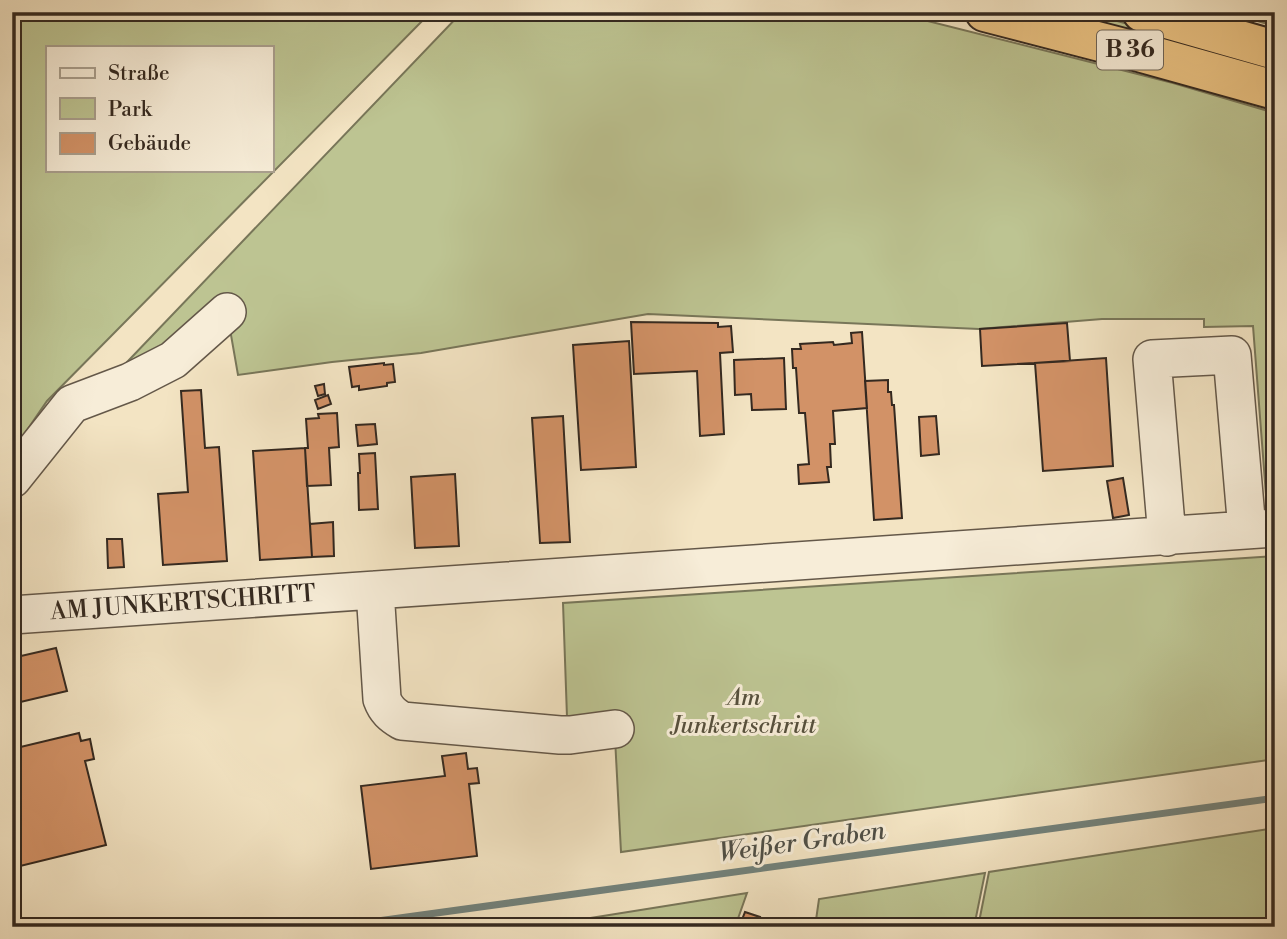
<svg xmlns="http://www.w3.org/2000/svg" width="1287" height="939" font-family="'Libre Bodoni',serif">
  <rect width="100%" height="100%" fill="#f3e4c3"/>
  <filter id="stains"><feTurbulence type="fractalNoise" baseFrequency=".00286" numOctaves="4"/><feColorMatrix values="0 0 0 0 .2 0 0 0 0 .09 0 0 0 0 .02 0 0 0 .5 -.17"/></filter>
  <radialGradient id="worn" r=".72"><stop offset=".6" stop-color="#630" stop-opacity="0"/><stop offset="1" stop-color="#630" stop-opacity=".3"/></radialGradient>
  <path fill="#bdc492" stroke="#787659" stroke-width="2" fill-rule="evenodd" d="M12,12H431L47,401L12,452ZM47,47H271V170H47Z
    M462,12H892L1173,83L1275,113V508H1267L1253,326L1204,327V319H1102L979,329L648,314L421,353L332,362L238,375L227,312L107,383Z
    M1046,12H1085L1275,65V75Z
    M1225,12H1275V26Z
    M1275,556V759L621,852L614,719L567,717L563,603Z
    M1275,828V927H978L989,872Z
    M985,873L974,927H815L819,899Z
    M747,893L735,927H534Z"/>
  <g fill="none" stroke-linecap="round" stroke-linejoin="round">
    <path stroke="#72827c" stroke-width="7" d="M334,927L1275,798"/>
  </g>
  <path fill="#d29267" stroke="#342920" stroke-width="2" d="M631,322L718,323V327L731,326L733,352L720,353L724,434L700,436L697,371L634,374Z
    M1067,323L1070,361L982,366L980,329Z
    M862,332L867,408L833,411L835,444H830L831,467H827L829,482L799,484L798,465L809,464L805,413H799L796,368H793L792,349H801L800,344L833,342L834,345L852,343L851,333Z
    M629,341L636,467L581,470L573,345Z
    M784,358L786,409L752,410L751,394L735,395L734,360Z
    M1106,358L1113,466L1043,471L1035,363Z
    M384,363V365L393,364L395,382L387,383V386L359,390V386L352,387L349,367Z
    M888,380V392H891L892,405H894L902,518L874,520L865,381Z
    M324,384L325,394L318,396L315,386Z
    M201,390L205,448L219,447L227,561L163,565L158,494L188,492L181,391Z
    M328,395L331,404L318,409L315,400Z
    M337,413L339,447L329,448L331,485L307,486L305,448H308L306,419L319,418L318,414Z
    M563,416L570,542L540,543L532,418Z
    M936,416L939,454L921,456L919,417Z
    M375,424L377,444L358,446L356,425Z
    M305,448L312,557L260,560L253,451Z
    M375,453L378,509L359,510L358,473H360L359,454Z
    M455,474L459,546L415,548L411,477Z
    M1123,478L1129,515L1113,518L1107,481Z
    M333,522L334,556L312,557L310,524Z
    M107,539H122L124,567L108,568Z
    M56,648L67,691L12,704V658Z
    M79,733L81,741L90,739L94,759L85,761L106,845L12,868V749Z
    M466,753L468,769L477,768L479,783L469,784L477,856L371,869L361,786L445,776L442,756Z
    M745,912L760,917L757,927L740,925Z"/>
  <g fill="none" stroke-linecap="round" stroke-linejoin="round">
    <g stroke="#645849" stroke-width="40">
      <path id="minor" d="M12,479L72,404L130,382L173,360L227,312
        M1167,537L1152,359L1232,355L1247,530
        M375,590L382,699C386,710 392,715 402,721L560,735H570L615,729
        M12,615L1275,528"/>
    </g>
    <g stroke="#342920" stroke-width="42">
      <path id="highway" d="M985,12L1139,52L1275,90
        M1142,12L1275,50"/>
    </g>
    <use href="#minor" stroke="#f7edd8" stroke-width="37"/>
    <use href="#highway" stroke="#eac282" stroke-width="38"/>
  </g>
  <g text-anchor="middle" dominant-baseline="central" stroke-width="6" stroke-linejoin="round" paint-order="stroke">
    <rect fill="#f7edd8" stroke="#6e6457" stroke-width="2" x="1097" y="30.5" width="66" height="39" rx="5"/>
    <g font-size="23" font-weight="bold" fill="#342920">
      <text x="1130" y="50">B 36</text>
    </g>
    <g font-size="24" fill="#342920" stroke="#f7edd8">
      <text transform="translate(183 603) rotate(-4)">AM JUNKERTSCHRITT</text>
    </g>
    <g font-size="24" font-style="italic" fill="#56503c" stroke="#f7edd8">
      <text x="744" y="698">Am<tspan x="744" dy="28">Junkertschritt</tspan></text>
    </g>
    <g font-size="26" font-style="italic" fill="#4e4e46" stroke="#f7edd8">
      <text transform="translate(802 842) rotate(-8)">Weißer Graben</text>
    </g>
  </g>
  <rect width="1287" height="939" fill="none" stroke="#f3e4c3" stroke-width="42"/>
  <rect x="14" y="14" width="1259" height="911" fill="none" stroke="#342920" stroke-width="3.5"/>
  <rect x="21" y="21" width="1245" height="897" fill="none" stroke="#342920" stroke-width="2"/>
  <rect x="46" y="46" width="228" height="126" fill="#f7edd8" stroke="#a99f8e" stroke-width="2"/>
  <rect x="60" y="68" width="35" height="10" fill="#f7edd8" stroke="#a99f8e" stroke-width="2"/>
  <text x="108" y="80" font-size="21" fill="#342920">Straße</text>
  <rect x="60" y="98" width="35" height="21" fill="#bdc492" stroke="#a99f8e" stroke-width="2"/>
  <text x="108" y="116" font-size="21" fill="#342920">Park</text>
  <rect x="60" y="133" width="35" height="21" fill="#d29267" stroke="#a99f8e" stroke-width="2"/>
  <text x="108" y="150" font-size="21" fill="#342920">Gebäude</text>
  <rect width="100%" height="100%" filter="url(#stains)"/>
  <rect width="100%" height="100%" fill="url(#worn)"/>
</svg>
